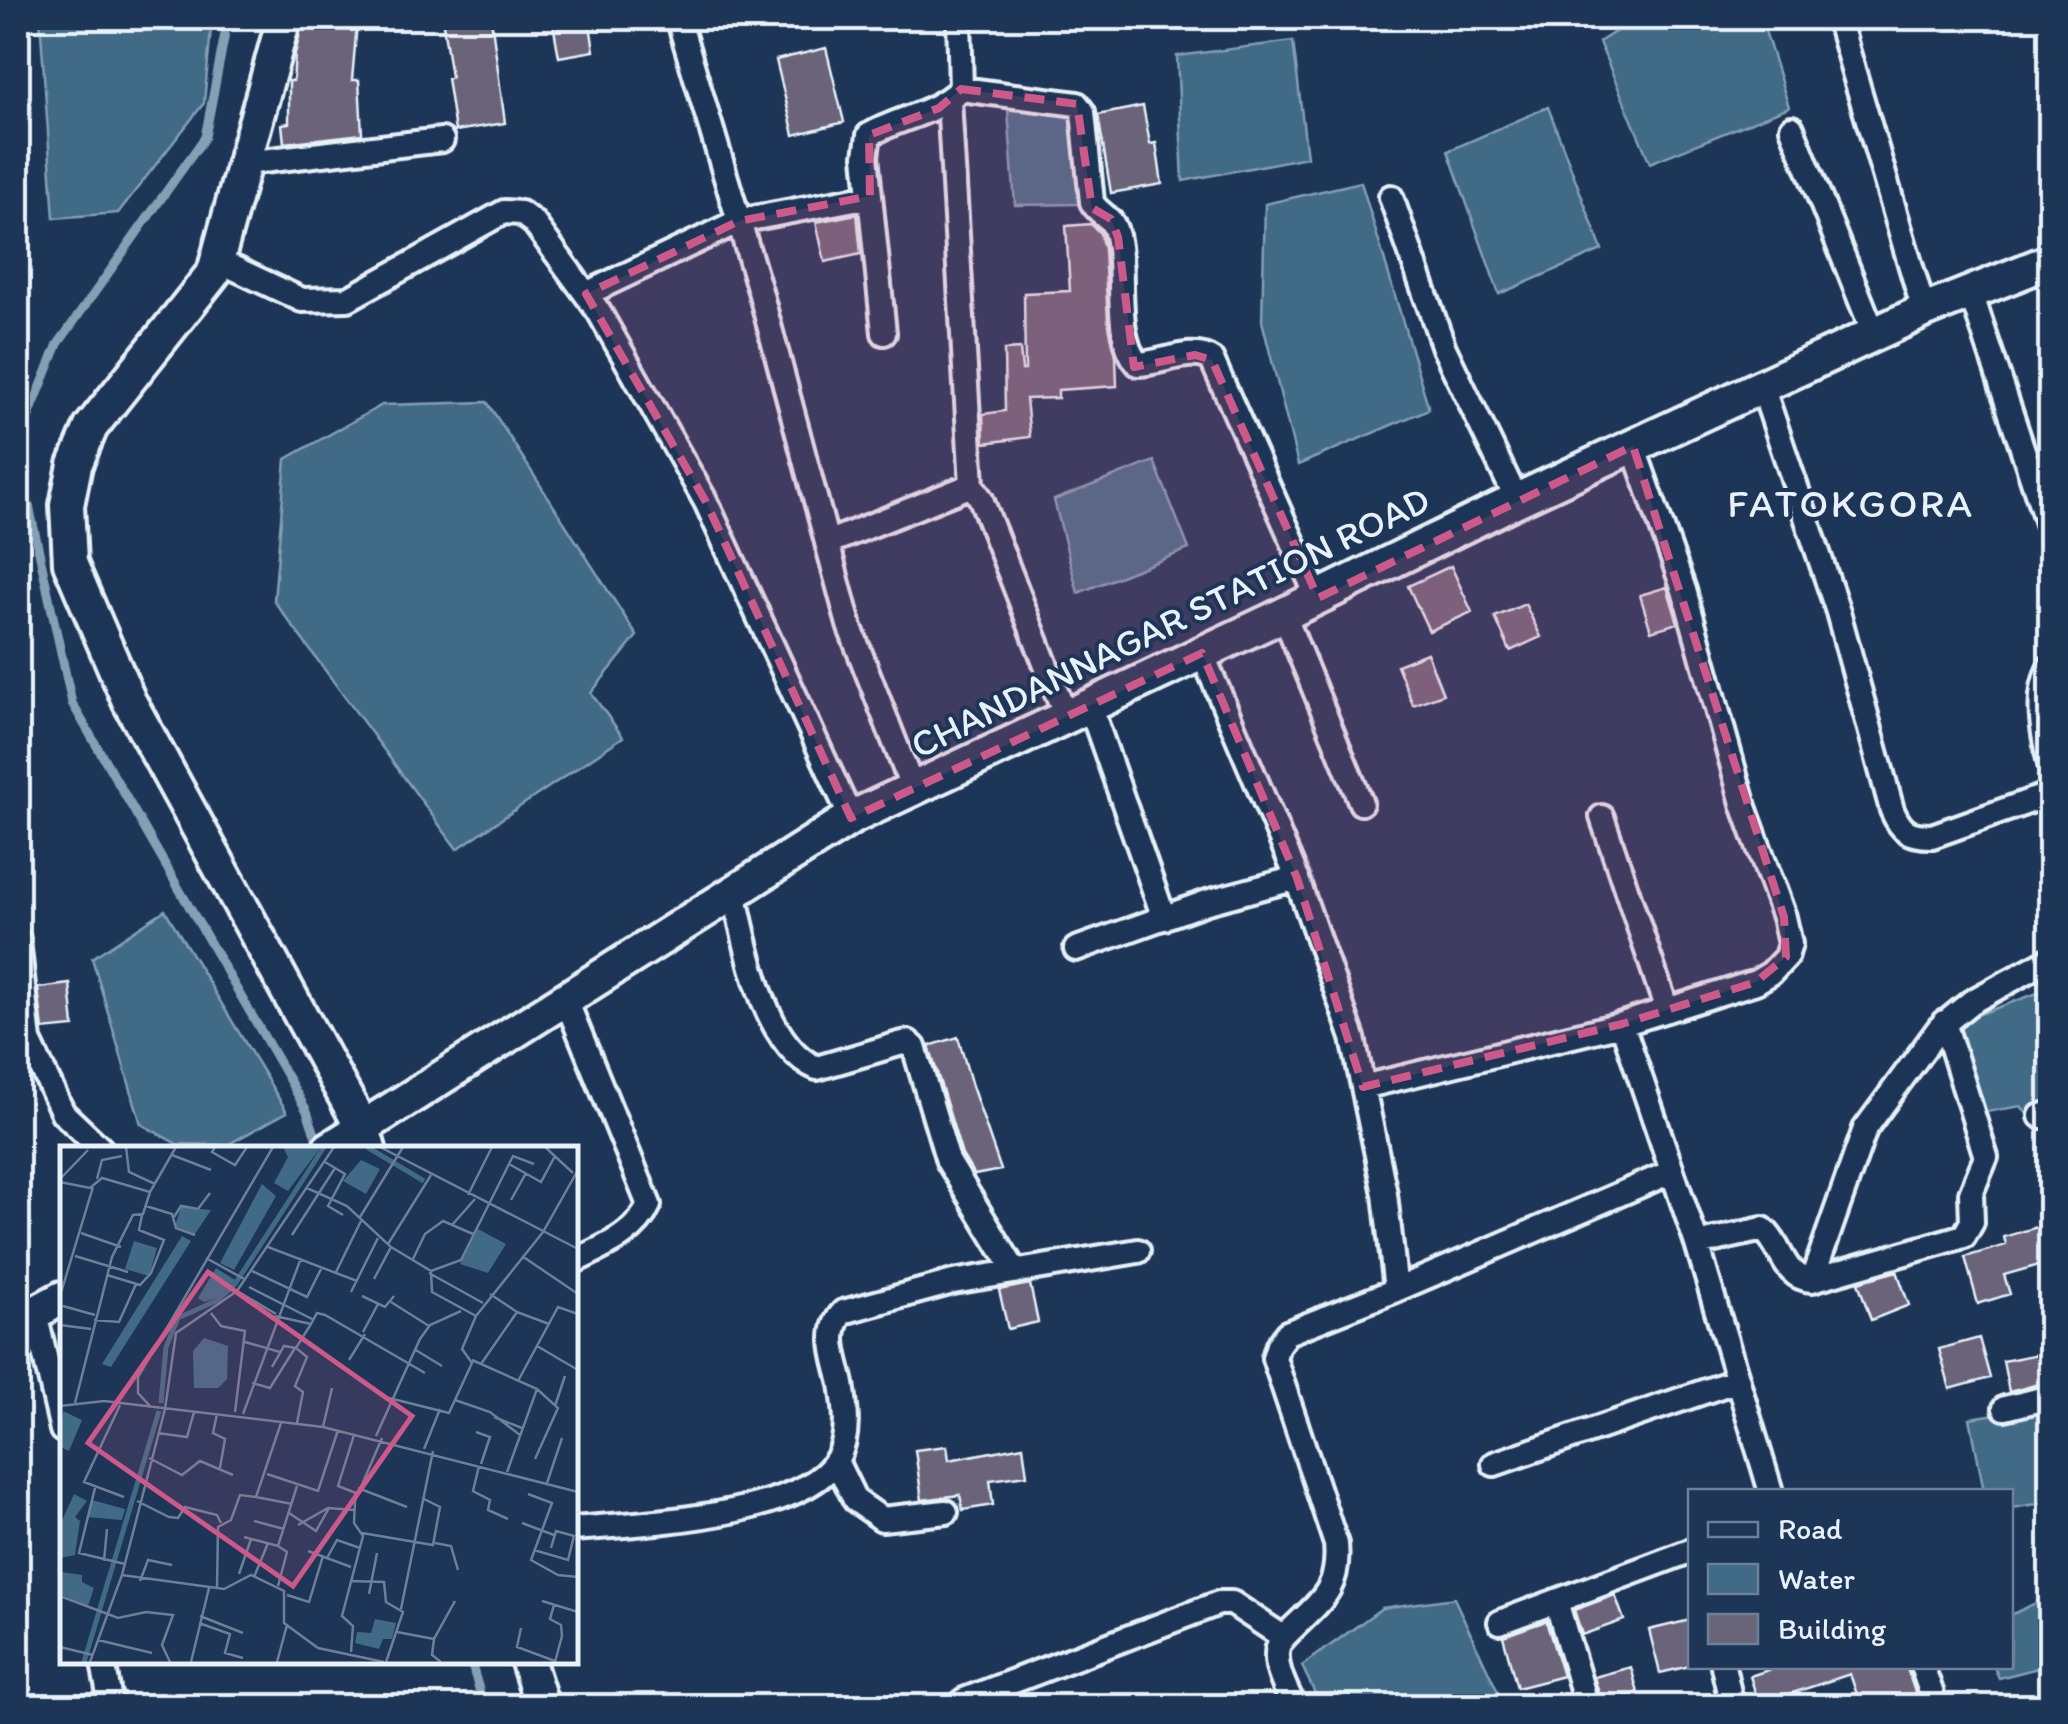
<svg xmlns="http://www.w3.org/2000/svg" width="2068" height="1724" font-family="Itim,sans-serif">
  <rect width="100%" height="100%" fill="#1d3557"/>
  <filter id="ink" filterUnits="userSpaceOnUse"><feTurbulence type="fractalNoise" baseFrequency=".01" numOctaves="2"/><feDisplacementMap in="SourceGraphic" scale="20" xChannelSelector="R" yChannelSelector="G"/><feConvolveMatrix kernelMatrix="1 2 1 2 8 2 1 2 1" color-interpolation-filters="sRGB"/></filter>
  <g filter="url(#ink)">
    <path fill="#406a86" stroke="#83a0b4" stroke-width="2.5" d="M40,18H212L204,103L118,213L54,218Z
      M1637,18H1761L1789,107L1650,163L1599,42Z
      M1293,41L1307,157L1183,181L1177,56Z
      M1548,107L1602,250L1499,294L1448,151Z
      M1008,110L1076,113L1080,204L1015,205Z
      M1361,182L1429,409L1298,465L1262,321L1265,204Z
      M487,402L637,636L591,693L623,737L457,849L274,601L286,459L382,405Z
      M1154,461L1189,549L1078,593L1054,500Z
      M165,910L287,1112L227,1145L177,1144L141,1124L92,958Z
      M2040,992L2050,1014V1121L2036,1126L2021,1106L1980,1113L1953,1024Z
      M2050,1406V1502L2011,1508L2010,1492L1984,1491L1970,1418Z
      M2050,1596V1665L1999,1678L1994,1667L2010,1666L2011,1615Z
      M1454,1598L1499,1694L1482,1706H1321L1302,1666L1382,1608Z"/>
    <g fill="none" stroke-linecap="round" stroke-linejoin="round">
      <path stroke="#83a0b4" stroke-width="9" d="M18,443L58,344L205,137L228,18
        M18,455L72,703L307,1111L319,1146
        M471,1662L484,1706"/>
    </g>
    <path fill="#6a6479" stroke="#e8f1f8" stroke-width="2.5" d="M442,18H491L505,123L455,131L447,78L451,77Z
      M552,18H589L594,51L559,57Z
      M303,20L357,23L352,80H359L362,134L284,143L282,124L289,123V81H293L295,54Z
      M826,48L844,122L794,135L776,60Z
      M1143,106L1150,144L1156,143L1162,184L1111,193L1098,115Z
      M857,214L861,254L825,262L816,222Z
      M1091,224L1100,233L1104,249L1108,320L1116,356L1117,386L1058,390V398L1026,399L1030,437L984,443L983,414L1005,411L1004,350L1020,349L1022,370H1025L1024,293L1070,291L1066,226Z
      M1451,566L1472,612L1429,631L1408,586Z
      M1667,587L1678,623L1651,631L1640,595Z
      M1525,604L1541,637L1510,651L1495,617Z
      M1427,653L1443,694L1413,705L1397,665Z
      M70,984L74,1027L43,1030L38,988Z
      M958,1037L972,1086L1001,1170L974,1175L962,1155L929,1046Z
      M2047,1224L2050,1262L2004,1275L2010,1294L1978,1304L1965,1257L2006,1245L2004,1237Z
      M1897,1271L1909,1305L1871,1320L1858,1282Z
      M1030,1284L1038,1322L1008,1329L999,1290Z
      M1979,1338L1990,1378L1950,1389L1939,1349Z
      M2038,1354L2043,1383L2009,1392L2003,1361Z
      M947,1446L949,1460L1023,1446L1027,1475L990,1480L993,1505L963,1510L960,1495L922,1500L915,1450Z
      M1615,1595L1624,1620L1582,1635L1574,1610Z
      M1690,1620V1666L1660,1673L1649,1630Z
      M1546,1621L1563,1676L1517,1688L1503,1636Z
      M1780,1666H1906L1920,1706H1861L1850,1674L1759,1704L1750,1676Z
      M1631,1667L1638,1693L1602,1703L1594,1677Z"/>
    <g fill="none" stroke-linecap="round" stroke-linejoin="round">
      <g stroke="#e8f1f8" stroke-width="30">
        <path id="street" d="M678,18L760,291L849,625L913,789
          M1838,18L1924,311
          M961,89L1077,104L1083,112L1092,202C1099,215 1112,216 1116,232C1127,268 1112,335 1138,364C1160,364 1193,346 1212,360L1318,598
          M1792,128L1874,334
          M245,163L442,140
          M1391,197L1444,348L1517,500
          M217,260L302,300L348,299L504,212L521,213L534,223L599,312L706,502L851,818
          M1971,293L2050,532
          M586,294L739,221L870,196
          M884,333L866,156L869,135C902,116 931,116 961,89L959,18
          M1762,386L1838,612L1892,810C1901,831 1908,836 1932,836L2050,794
          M972,485L981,499L1066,717
          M827,543L972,485L949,100
          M1284,615L1361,803
          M1202,653L1293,868L1353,1038L1385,1194L1396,1290L1287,1333L1278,1345L1274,1358L1336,1544C1340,1588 1322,1600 1292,1629C1287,1634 1280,1640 1278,1647C1273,1666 1286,1689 1294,1706
          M2050,667C2035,697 2043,733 2050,764
          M1090,706L1164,918
          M1602,817L1667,1010
          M734,892C746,944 763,1046 817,1068L899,1044L908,1042L914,1047L948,1161L1015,1271
          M18,940L29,1041L63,1113L101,1149
          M1076,949L1207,902L1297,878
          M566,1000L649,1205C636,1235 603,1247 575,1261
          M1622,1024L1697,1244L1771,1492
          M1363,1087L1622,1024L1756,982L1771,973L1786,957L1790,944L1784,917L1744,807L1684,590L1633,446
          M2041,1116L2050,1114
          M1697,1244L1763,1229C1783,1246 1782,1278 1812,1280L1964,1236L1972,1222L1971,1193L1986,1157L1944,1022
          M1812,1280L1865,1129L1939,1028L1971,1002L2050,959
          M1396,1290L1671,1172
          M35,1313L62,1430
          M2005,1408L2050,1397
          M836,1461L855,1500L882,1519L946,1512
          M1494,1464L1738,1380
          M575,1529C638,1523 802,1518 837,1459C850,1436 846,1409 842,1384C837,1360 824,1332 843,1312L953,1282L1138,1251
          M1556,1601L1587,1706
          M1500,1622L1690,1551
          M103,1662L111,1706
          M1723,1666L1732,1706
          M1922,1666L1936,1706
          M959,1706L964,1700L1219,1603H1232L1283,1637"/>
      </g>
      <g stroke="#e8f1f8" stroke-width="40">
        <path id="secondary" d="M284,18L214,272L91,427L75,465L67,505L70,563L129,701L363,1129L369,1149
          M329,1149L851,818L1270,621L1517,500L1924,311L2050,261
          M18,1322L62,1298
          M528,1662L542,1706"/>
      </g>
      <use href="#street" stroke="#1d3557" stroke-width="22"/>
      <use href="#secondary" stroke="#1d3557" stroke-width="32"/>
    </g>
  </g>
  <path fill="#cd598a" fill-opacity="0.2" stroke="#cd598a" stroke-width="8" stroke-dasharray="20 12" stroke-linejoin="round" d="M961,89L1077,104L1092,208L1111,219L1118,237L1134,367L1195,355L1212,360L1318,598L1633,446L1784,917L1786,957L1756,982L1622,1024L1363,1087L1297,878L1202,653L851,818L706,502L586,294L739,221L870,196L869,135L939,108Z"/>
  <g text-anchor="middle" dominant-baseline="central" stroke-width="8" stroke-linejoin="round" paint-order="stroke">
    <g font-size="38" fill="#e8f1f8" stroke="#1d3557">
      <text transform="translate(1170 622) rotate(-26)">CHANDANNAGAR STATION ROAD</text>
    </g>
    <g font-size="40" letter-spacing="2.5" fill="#e8f1f8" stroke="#1d3557">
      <text x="1851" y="503">FATOKGORA</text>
    </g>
  </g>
  <g transform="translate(60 1146)">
    <rect width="518" height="518" fill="#1d3557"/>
    <path d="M223,1H261L228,45L214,37L228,11ZM301,14L320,23L306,48L283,35ZM202,38L216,50L174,124L160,117ZM121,61L151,64L135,88L115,80ZM418,83L446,98L428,127L400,118ZM122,90L131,95L51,221L42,218ZM74,95L97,102L89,130L65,123ZM156,122L175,134L161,151L144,156L138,152ZM144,192L168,200L167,233L158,242H134L133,205ZM3,265L22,274L9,305L0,301ZM14,348L27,355L15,371L20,375L15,409L0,412V379ZM32,354L65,363L62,374L27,371ZM1,426L22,429V436L34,442L28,460L0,448ZM315,473L336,477L332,493H323L319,503L295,497L297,486L311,487Z" fill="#406a86"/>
    <path fill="none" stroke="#406a86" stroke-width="5" d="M307,1L364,35M101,257L106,201L118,172L158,154L175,138L264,1M24,516L99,265"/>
    <path fill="none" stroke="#6e8097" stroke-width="2.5" d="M66,1L69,26L95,38M155,1L152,6L175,19L187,1M320,1L518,103M485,1L513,27M112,9L151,24M265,16L285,28L268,60L283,69M449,18L481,36L495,10M0,33L28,4M37,33L42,14L62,10M0,36L30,42L42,32L90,46L116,1M247,42L287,60L331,101L314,133M408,49L432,1M451,54L466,27M86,60L112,68L116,82L135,89M114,71L121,60L138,63L150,47M300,71L343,1M392,79L415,53M21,87L61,101M232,89L275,22M328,98L371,29M208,101L297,135M331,101L371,125L372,146L416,170M15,110L68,126M462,110L518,148M146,112L186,134M353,113L365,88L383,75L413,88M192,125L247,151L262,121M371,125L401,114L453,10L474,18M276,126L301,75M369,127L423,157M47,129L80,139L91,127L104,94L79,84L82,69M189,141L254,174M177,145L216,168M291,146L318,92M0,150L33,41M302,150L325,161L334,150M331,156L369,180M3,160L35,169M457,166L489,178M151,167L161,180L185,185L175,266M215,170L251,178L257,167L265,169L365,227M34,174L59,176L76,138M0,179L31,183M303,186L318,158M185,196L220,206M477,200L518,224M236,202L247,211L235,240L243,246L237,277M354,203L382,220M289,214L305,188M412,214L477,243L447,326M421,218L457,166L430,148M212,221L224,200L236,202L251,178M458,235L498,161L518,168M192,237L210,242L235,202M329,252L389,267L412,217L402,203L416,170L483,86L518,24M395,254L430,266L460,289M15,257L52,111L73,69L83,68L90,46M60,259L24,336L64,351M0,260L44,255L263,281L518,346M90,260L78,247V231L213,1M495,260L505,230M157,268L153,287L165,293L160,322M183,268L241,112M434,271L462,282M263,281L272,242M416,286L430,291L421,318M98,287L127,291L134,266M294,289L278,340L296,347M316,290L360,193L370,179L401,165M364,303L380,263M89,312L122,329L140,315L173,329M475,313L498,262L477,243M419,320L413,345L430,354L428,364L448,373M207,328L258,345L278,284M487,337L502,292M35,342L19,407L65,418M298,342L347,361M468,348L492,357L471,414L498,429L518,431M196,351L232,358M77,355L109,371L118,372L125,361L157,369L161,377M229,367L256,385L269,362M194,375L224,383M462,377L494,389M238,379L268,362L294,364M302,387L373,399L380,361L362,352M184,391L218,400L237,340M375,397L391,400L398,424M474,404L508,414L514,390L496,385L491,402M248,405L291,421M267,412L277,394L300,402M44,415L47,383M179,428L191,393M62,429L164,443L191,429L224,445V477L258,502L324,516M194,431L208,397M80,435L88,414L112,419M290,435L324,436L326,456L343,466L326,516M218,440L227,406L218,400M157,443L158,381L171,374L180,349L196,351L221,277M309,448L317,407M227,449L249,456L263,410M0,450L58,472L86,466L113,469L102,499L110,516M482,455L518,466M494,459L490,473L501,479L502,490L495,516M341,463L373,305M140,470L183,487M139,477L170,488L165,507L183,512M461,482L457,501L495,515M337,486L374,493M38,494L92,507M0,501L33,509M291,506L293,480L282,470L303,390L294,377L295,355L322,292M30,516L62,429L105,263L116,187L177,145L274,1M131,516L149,442M217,516L227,479M381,516L372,509L374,493L395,455"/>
    <path fill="#cd598a" fill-opacity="0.15" stroke="#cd598a" stroke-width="5" d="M148,126L352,270L233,440L28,297Z"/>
    <rect width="518" height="518" fill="none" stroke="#e8f1f8" stroke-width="5"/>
  </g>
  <rect width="2068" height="1724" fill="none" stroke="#1d3557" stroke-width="60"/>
  <rect x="30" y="30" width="2008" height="1664" fill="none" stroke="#e8f1f8" stroke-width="4" filter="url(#ink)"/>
  <rect x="1688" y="1489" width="325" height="180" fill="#1d3557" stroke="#6e8097" stroke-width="2.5"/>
  <rect x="1708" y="1522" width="50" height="15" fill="#1d3557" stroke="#6e8097" stroke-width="2.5"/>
  <text x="1778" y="1539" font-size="30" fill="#e8f1f8">Road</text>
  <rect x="1708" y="1564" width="50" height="30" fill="#406a86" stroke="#6e8097" stroke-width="2.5"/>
  <text x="1778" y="1589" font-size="30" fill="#e8f1f8">Water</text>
  <rect x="1708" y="1614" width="50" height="30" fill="#6a6479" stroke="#6e8097" stroke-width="2.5"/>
  <text x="1778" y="1639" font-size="30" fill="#e8f1f8">Building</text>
</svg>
